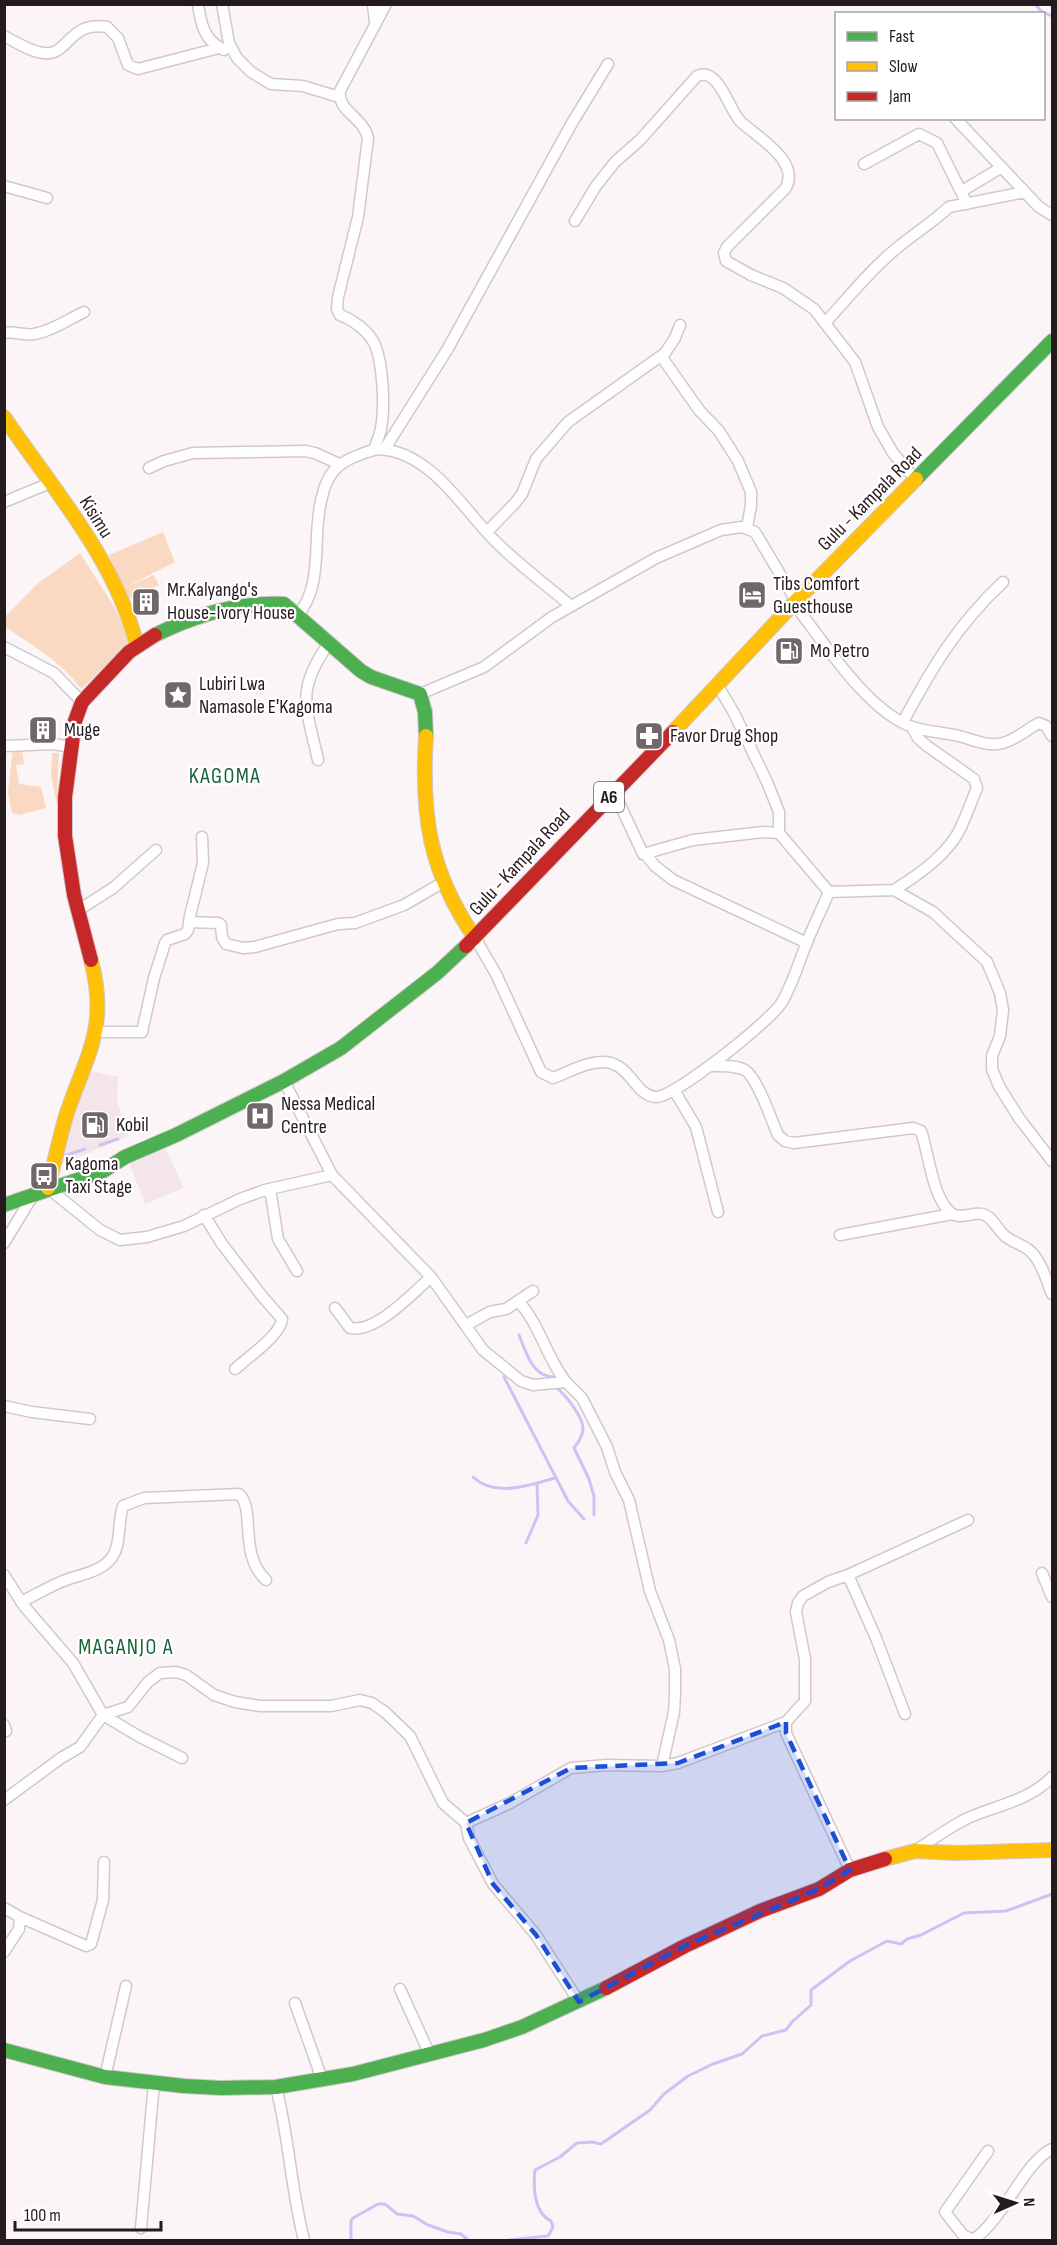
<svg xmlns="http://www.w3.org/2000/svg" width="1057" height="2245" font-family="'Sofia Sans Condensed',sans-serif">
  <rect width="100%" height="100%" fill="#fcf5f7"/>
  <path fill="#f4e5ea" d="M88,1070L118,1077L117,1101L128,1136L55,1167Z
    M163,1143L184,1188L145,1204L127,1157Z"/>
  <path fill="#fad9c3" d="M163,532L175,562L126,587L154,575L159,585L129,599L109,555Z
    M80,553L115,608L129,640L127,645L81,689C62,662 32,645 5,627V617L37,584Z
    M13,748L22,749L24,764L16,765L19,784L41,787L46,808L19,815L12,813L8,793Z
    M52,753H59L57,806L51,776Z"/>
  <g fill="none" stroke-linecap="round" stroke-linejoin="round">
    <path stroke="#ccc3f5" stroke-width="3" d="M1035,4L1041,11L1052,16
      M100,1145L118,1139
      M61,1157L85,1149
      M519,1335C526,1352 532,1377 554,1377
      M504,1377L568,1501L584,1519
      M559,1384L558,1389C567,1397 584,1418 583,1430C582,1437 578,1443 574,1448L589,1479L594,1496V1515
      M473,1477C495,1498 529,1485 555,1478
      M526,1543L538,1515L537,1483
      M351,2240V2221L353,2218L378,2204H385L397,2214L413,2216L428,2225L448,2232L461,2234L468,2240
      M508,2240L548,2236L553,2227L551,2221C534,2213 533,2187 535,2170L560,2157L577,2143L592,2142L601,2144L650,2110L664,2094L688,2076L713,2064L742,2054L762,2036L786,2030L792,2022L811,2005V1990L850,1961L887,1941L901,1944L907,1939L921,1935L964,1913L1006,1911L1052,1894"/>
    <g stroke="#d1c8cb" stroke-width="13">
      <path id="street" d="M198,4C201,25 204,40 224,50
        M222,4L229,43L237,58L251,72L271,84L303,86L339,97
        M373,4L375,23
        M4,36C16,42 31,52 44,53C69,56 68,21 107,27L118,38L128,65L138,69L219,48
        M955,118L1039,207L1052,215
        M864,164L919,134L937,143L967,204
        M4,186L47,198
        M962,191L1002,167
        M575,221L596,186L615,162L640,140L697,76C719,66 729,111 741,122C757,137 802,162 785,189L727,247L724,253L726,261L751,275L783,288L814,309L855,362L878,427L893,453L916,480
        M825,323C848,298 870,270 897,248C914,234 933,222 949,207L1025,192
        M4,333C15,331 24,336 34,334C52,331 67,320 84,312
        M661,356L699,410L719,431L738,461L751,492V505L747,528
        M374,450C376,443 380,435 381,428C385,407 383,364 375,345C369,331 353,320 340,315L337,309L338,297L358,217L368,138C364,118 337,111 340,91L386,4
        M384,450L447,350L572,123L608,64
        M149,468L164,461L193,453L305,451L315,453L339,464
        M4,502L50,483
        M487,532L515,503L522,494L536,459L568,422L665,353L675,338L680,325
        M794,604C824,642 865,708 910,726C925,732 943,732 959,736C974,740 988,747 1003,743C1017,739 1027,729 1039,723L1046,726L1052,736
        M298,615C325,583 311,535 322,497C327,474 337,463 359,455C365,453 373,449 380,449C432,453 462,508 495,541C519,565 545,584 571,606
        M4,647L54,673L82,702
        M718,686L734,713L767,782L779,812V833
        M420,694L484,667L552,617L656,558L721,530L742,527L755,532L796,601
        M903,722C931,669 958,624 1003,582
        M4,746L53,744L72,747
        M318,760C306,706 295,691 329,643
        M614,792L643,854L693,840L763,832L779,833L829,892
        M646,855L655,866L673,880L807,943
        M894,890C917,876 946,856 959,831C966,817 971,802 977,788L974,779L927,746L918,738L912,727
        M829,892L894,890L933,912L987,962L1000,993L1003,1010L1000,1036L992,1056V1069L999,1086L1019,1118L1052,1161
        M77,911L113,888L156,850
        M189,922L218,923L221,925L222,937L226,944L243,948L255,947L338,924L355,923L404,905L442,883
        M475,938L496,974L541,1072L553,1078C569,1072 588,1061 605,1062C631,1064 635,1096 656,1097C674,1098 773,1019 782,1002C792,985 798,965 805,947C812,929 821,911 829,892
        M95,1032H142L154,978L165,943L167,940L185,934L188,930L190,916L203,863L202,837
        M711,1066C721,1066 735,1065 745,1070C758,1079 771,1119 778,1135L785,1141L794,1143L913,1128L921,1131C929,1154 932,1197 951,1213C959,1220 972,1212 982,1214C992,1216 997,1229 1005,1236C1012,1242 1021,1244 1029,1250C1041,1260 1046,1279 1052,1294
        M284,1081L332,1175L431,1277L483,1350L521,1381L533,1385L566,1382L582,1398L607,1447L615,1472L629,1500L650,1591L669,1640L675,1669V1694L674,1712L662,1766
        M674,1090L696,1127L718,1212
        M48,1188L100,1230L120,1240L147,1237L184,1226L240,1199L265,1190L332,1175
        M270,1189L278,1239L297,1271
        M204,1215L222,1244L262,1296L282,1319C281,1335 247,1358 235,1369
        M840,1235L952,1214
        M4,1243L32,1197
        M518,1301C540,1324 546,1357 566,1382
        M335,1308L350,1328C375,1334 413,1293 431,1277
        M466,1325L490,1312L506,1309L533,1291
        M4,1406L32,1412L90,1419
        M1042,1573L1052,1597
        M4,1575L24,1606L73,1663L103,1715L140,1737L182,1758
        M848,1575L876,1638L905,1714
        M21,1602C35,1595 49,1587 63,1581C81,1574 106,1572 115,1552C121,1537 118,1521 123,1506L144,1498L239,1494C256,1509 238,1554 266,1580
        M4,1725L6,1731
        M4,1800L61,1758L80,1747L103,1715L128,1707L148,1682L160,1673L176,1672L186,1675L214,1695L235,1702L260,1706H331L360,1700L372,1703L385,1712L410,1736L443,1803L466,1823L469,1838L493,1884L536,1935L579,2002
        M466,1823L510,1803L571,1768L607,1765L662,1766L678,1763L786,1722
        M915,1851C932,1840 949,1827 968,1818C997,1805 1029,1801 1052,1777
        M850,1870L786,1733V1722L805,1701V1659L796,1612L798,1603L803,1596L828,1582L848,1575L968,1520
        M4,1908L20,1917L19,1929L4,1952
        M20,1917L86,1946L91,1944L103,1900L104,1862
        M400,1989L430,2055
        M295,2003L322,2079
        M105,2077L126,1986
        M276,2087C289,2137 291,2190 304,2240
        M141,2228L154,2083
        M973,2240C1004,2219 1024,2162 1052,2149
        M973,2240L963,2235L945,2212L988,2151"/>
    </g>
    <g stroke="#d1c8cb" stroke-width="16">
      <path id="fast" d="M916,479L1052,341
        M155,635C195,615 239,602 284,604L361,671L371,677L420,694L425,712L426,736
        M4,1205L103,1171L125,1157L176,1135L284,1081L341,1048L437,973L466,946
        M4,2050L105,2077L184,2086L221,2088L276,2087L353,2074L484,2040L522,2027L606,1988"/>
    </g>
    <g stroke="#d1c8cb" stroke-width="16">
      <path id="slow" d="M4,417C53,489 116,560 137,646
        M673,732L796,601L916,479
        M426,736C421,815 429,871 475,938
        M48,1188C54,1164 59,1140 66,1116C86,1055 109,1029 91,960
        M885,1859L915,1851L957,1853L1052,1850"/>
    </g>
    <g stroke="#d1c8cb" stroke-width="16">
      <path id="jam" d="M466,946L673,732
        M91,960L74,895L65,836V797L75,721L82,702L129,652L155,635
        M606,1988L685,1946L760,1911L819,1889L850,1870L885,1859"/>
    </g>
    <use href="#street" stroke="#fffefe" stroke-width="10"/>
    <use href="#fast" stroke="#4caf50" stroke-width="14"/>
    <use href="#slow" stroke="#ffc107" stroke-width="14"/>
    <use href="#jam" stroke="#c62828" stroke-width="14"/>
  </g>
  <path fill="#1d4ed8" fill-opacity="0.2" stroke="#1d4ed8" stroke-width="4.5" stroke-dasharray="12 8" stroke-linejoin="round" d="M786,1722V1733L850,1870L819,1889L685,1946L579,2002L536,1935L493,1884L466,1823L571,1768L678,1763Z"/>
  <defs>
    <g id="hotel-square" transform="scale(1.5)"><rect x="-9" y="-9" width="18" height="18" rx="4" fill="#70676a" stroke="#fff"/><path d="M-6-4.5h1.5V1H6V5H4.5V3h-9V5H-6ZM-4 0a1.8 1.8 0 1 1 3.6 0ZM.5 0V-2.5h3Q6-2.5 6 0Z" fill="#fff"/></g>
    <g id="building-square" transform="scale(1.5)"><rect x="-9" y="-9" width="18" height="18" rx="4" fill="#70676a" stroke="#fff"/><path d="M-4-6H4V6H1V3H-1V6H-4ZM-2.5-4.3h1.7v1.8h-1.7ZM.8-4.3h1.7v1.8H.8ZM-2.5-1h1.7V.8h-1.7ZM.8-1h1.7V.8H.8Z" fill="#fff"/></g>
    <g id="fuel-square" transform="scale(1.5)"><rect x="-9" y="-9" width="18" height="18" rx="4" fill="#70676a" stroke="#fff"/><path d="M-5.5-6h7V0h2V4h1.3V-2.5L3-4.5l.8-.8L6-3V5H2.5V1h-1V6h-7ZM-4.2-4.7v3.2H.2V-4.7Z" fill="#fff"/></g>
    <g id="sight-square" transform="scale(1.5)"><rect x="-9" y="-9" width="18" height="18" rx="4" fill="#70676a" stroke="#fff"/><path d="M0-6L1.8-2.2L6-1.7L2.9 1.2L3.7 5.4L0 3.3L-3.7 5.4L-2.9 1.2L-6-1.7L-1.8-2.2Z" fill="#fff"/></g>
    <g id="pharmacy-square" transform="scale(1.5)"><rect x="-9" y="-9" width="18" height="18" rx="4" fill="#70676a" stroke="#fff"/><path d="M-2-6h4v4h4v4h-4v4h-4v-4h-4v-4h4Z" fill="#fff"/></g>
    <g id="hospital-square" transform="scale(1.5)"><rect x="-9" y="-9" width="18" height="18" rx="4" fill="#70676a" stroke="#fff"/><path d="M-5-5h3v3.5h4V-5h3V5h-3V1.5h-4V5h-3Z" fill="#fff"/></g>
    <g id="bus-square" transform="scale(1.5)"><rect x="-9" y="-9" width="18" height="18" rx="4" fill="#70676a" stroke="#fff"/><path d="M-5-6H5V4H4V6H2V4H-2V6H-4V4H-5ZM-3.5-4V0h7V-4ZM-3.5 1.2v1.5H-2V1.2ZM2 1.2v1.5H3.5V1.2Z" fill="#fff"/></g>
  </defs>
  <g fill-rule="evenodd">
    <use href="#hotel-square" x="752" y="595"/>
    <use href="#building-square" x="146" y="602"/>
    <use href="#fuel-square" x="789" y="651"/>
    <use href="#sight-square" x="178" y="695"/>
    <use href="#building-square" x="43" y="730"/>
    <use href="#pharmacy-square" x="649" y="736"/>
    <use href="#hospital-square" x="260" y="1116"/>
    <use href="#fuel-square" x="95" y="1125"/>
    <use href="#bus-square" x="44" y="1176"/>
  </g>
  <g text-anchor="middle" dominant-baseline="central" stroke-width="4.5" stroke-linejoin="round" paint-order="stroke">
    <rect fill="#fff" stroke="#665f62" stroke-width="1.5" x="594" y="782" width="30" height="30" rx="4.5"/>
    <g font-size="18" font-weight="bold" fill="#251a1e">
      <text x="609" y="797">A6</text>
    </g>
    <g font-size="20" fill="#251a1e" stroke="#fff">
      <text transform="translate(870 499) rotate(-45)">Gulu - Kampala Road</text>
      <text transform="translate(96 517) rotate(58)">Kisimu</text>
      <text transform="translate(520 862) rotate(-47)">Gulu - Kampala Road</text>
    </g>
    <g font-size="20" fill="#251a1e" stroke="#fff" text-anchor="start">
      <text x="773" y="584">Tibs Comfort<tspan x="773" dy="23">Guesthouse</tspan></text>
      <text x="167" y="590">Mr.Kalyango's<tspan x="167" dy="23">House-Ivory House</tspan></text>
      <text x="810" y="651">Mo Petro</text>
      <text x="199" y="684">Lubiri Lwa<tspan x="199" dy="23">Namasole E'Kagoma</tspan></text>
      <text x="64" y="730">Muge</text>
      <text x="670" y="736">Favor Drug Shop</text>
      <text x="281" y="1104">Nessa Medical<tspan x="281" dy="23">Centre</tspan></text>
      <text x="116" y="1125">Kobil</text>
      <text x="65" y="1164">Kagoma<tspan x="65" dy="23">Taxi Stage</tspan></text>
    </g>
    <g font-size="22" letter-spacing="1.5" fill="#1a6338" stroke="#fff">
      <text x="225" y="776">KAGOMA</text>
      <text x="126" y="1647">MAGANJO A</text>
    </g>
  </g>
  <rect width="1057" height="2245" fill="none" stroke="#251a1e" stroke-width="12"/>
  <rect x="835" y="12" width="210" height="108" fill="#ffffff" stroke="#a8a3a5" stroke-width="1.5"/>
  <rect x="847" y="32" width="30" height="9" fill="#4caf50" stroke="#a8a3a5" stroke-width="1.5"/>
  <text x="889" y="42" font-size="18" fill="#251a1e">Fast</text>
  <rect x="847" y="62" width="30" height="9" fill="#ffc107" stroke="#a8a3a5" stroke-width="1.5"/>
  <text x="889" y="72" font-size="18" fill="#251a1e">Slow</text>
  <rect x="847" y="92" width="30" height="9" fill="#c62828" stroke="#a8a3a5" stroke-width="1.5"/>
  <text x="889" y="102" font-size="18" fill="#251a1e">Jam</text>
  <g transform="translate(1015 2203) rotate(87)" stroke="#ffffff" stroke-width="4.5" paint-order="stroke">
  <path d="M0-4.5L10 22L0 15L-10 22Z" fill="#251a1e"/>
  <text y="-9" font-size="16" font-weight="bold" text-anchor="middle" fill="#251a1e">N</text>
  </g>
  <path d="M15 2221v9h146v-9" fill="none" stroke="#251a1e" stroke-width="3"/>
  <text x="24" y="2221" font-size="18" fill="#251a1e" stroke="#ffffff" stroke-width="4.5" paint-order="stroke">100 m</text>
</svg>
